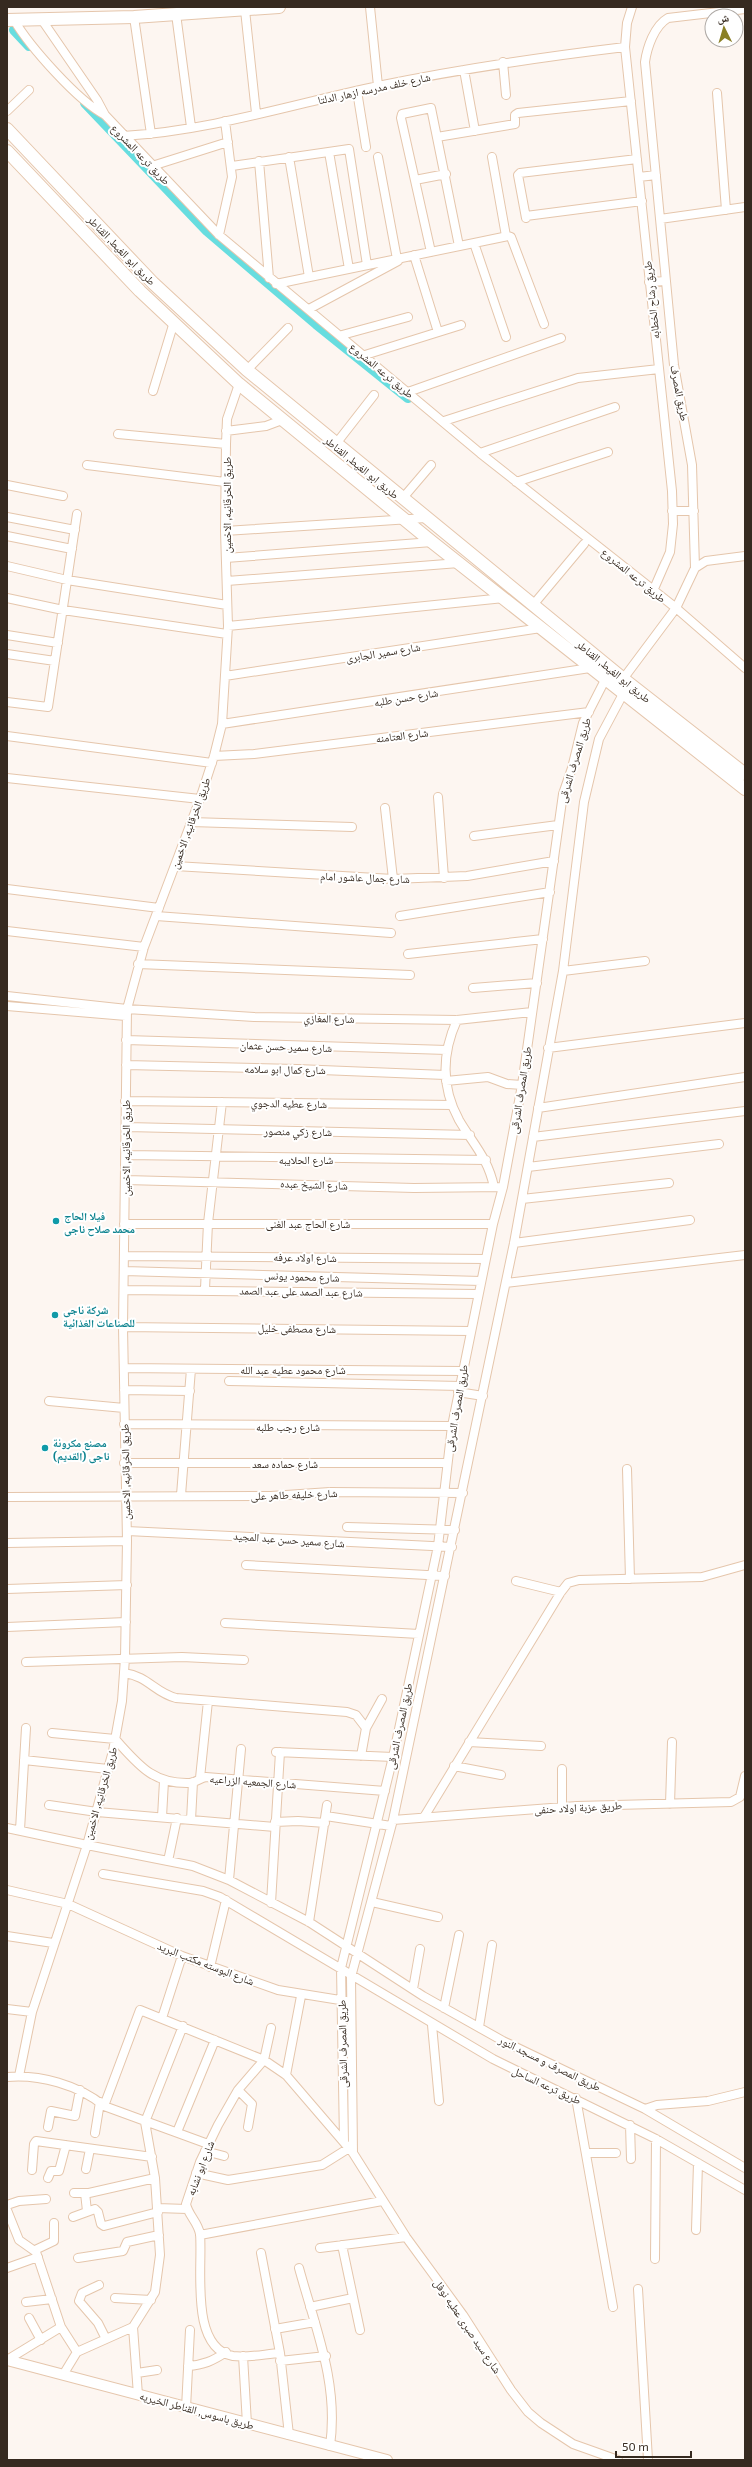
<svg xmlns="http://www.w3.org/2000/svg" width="752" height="2467" font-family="'Exo 2','Noto Naskh Arabic',sans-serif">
  <rect width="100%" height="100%" fill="#fdf6f1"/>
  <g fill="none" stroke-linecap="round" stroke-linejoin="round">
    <path stroke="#67dddf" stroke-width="10" d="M14,30L29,46
      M85,103L207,231L316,324L408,398"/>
    <g stroke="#e5c6ac" stroke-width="10">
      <path id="minor" d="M370,7L378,86
        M632,7L627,23L625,47L672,491L673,524L670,552L653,591
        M245,10L256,113
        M176,14L191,127
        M134,17L151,134
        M14,20C30,47 78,101 105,115L219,235L480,453L676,608L745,668
        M42,20L97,100L105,115
        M503,62L506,95
        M464,70L475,131
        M357,91L366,147
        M717,93L726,210
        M7,111L29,90
        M123,136C209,131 294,104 378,86C460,69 542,57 625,47
        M437,137L515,124V115L518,113L631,101
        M329,152L349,269
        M289,157L309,277
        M378,157L397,259
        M492,157L506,236
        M259,161L269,278
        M152,166L228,142
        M232,166L349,149L367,265
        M639,177L656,175
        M415,180L446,174
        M526,216L642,201
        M526,218L518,175L520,173L637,159
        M660,219L745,207
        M219,235L232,177L225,121
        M474,243L506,337
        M431,252L401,118L402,114L431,108L459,246
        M414,255L438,332
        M649,282L666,281
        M276,284L508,236L511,237L544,324
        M309,309L398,261
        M342,335L408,317
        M365,355L461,325
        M247,370L288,328
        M153,391L174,322
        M408,392L561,338
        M444,421L578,378L659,369
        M226,431L266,426L282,420
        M118,434L226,444
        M335,445L374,395
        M480,453L615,407
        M87,465L225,482
        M516,482L608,452
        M7,485L63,496
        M402,499L431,465
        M672,511H694
        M7,517L75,530
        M225,531L426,518
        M7,536L72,549
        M226,558L432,542
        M7,566L67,580L227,605
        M695,568L692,465L674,365L645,62C647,48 654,26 668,18L745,9
        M227,581L459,563
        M7,598L63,610L227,634
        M533,605L584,544
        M228,626L504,598
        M7,635L58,643
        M7,654L55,661
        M225,676L541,628
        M623,679L676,608L695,568L706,561L745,556
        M7,702L48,707L77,514
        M222,724L590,668
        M7,736L212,763
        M214,756L254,754L589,712
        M7,778L200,799
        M438,797L444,878
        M385,808L393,879
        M191,822L352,827
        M474,836L558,825
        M175,866L393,879L467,876L554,861
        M7,889L159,908
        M156,916L391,933
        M400,916L550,892
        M7,931L144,947
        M408,954L543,939
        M138,964L410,975
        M563,971L645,961
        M473,988L537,983
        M7,996L127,1009L254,1017L457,1020L532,1012
        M7,1006L126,1016
        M457,1020C442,1053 441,1087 459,1120C473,1144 488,1158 494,1187
        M126,1040L447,1050
        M548,1048L745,1023
        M126,1065L297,1069L445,1075
        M446,1081L488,1077L507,1084L522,1085
        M125,1101L452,1105
        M538,1108L745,1077
        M127,1127L470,1135
        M533,1137L745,1111
        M126,1155L486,1160
        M528,1167L719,1144
        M126,1180L414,1188L503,1187
        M522,1199L669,1183
        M124,1224H493
        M514,1243L690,1220
        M124,1256L485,1259
        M124,1271L481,1281
        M506,1283L745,1255
        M205,1289L208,1223L222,1102
        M124,1290L478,1294
        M123,1327L470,1331
        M124,1368L462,1371
        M229,1381L460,1386
        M124,1390L190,1391
        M458,1392L483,1396
        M49,1401L124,1408
        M124,1424L452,1426
        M124,1463H447
        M627,1469L630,1579
        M181,1495L191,1369
        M7,1497L271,1496L330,1492L463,1493
        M347,1527L455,1530
        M127,1531L452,1547
        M7,1543L127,1541
        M246,1565L445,1576
        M516,1581L561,1592
        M7,1589L127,1585
        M225,1623L419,1634
        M7,1627L126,1622
        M26,1662L182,1657L244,1660
        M124,1673C148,1676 155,1693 176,1698L347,1712L356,1715L366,1728
        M52,1733L115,1739C138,1764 152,1784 189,1783C195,1783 200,1778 206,1777L385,1791
        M469,1742L541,1746
        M276,1752L393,1757
        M361,1756L366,1728L382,1699
        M24,1760L108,1769
        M454,1766L501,1775
        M562,1769V1807
        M200,1778L208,1701
        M670,1804L672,1742
        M49,1805L97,1812L275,1827
        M326,1816L391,1826
        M162,1817L164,1781
        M424,1817L561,1592L568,1583L579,1580L702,1577L745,1565
        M191,1820L193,1782
        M393,1820L577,1806L731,1802L740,1797L745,1776
        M275,1822L298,1821L325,1823
        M7,1828L87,1845L113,1751L122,1701L125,1658L127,1541L123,1327L127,1009L144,947L200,799L214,756L222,724L228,626L225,531L226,444L227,419L239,384
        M20,1830L26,1728
        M168,1861L177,1818
        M103,1874L203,1891L220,1897L493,2059L656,2139L745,2190
        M229,1880L241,1749
        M7,1890L68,1904L182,1956L278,1990L346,2001
        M372,1902L438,1917
        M271,1903L280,1752
        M309,1922L327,1805
        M7,1936L53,1943
        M210,1967L226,1900
        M413,1989L420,1949
        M444,2008L459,1935
        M7,2009L32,2012
        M162,2018L182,1956
        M432,2025L439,2101
        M479,2027L492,1945
        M271,2028L264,2060L238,2090L218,2125L200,2162L186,2204C188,2215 198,2222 200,2234C203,2266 189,2348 233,2356C248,2358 265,2354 280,2353
        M286,2075L301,1996
        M19,2076L32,2012L87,1845L193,1866L229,1880L309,1922L423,1996L503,2041L645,2109L745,2168
        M7,2077C39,2074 79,2085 104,2106L208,2144
        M238,2090L252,2104L248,2127
        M576,2098L613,2307
        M104,2106L140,2010L264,2060L286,2075L353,2153L406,2237L463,2315L511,2390L528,2412L541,2423L573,2444L618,2460
        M645,2109L657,2105L708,2101L745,2092
        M630,2125L631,2159
        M48,2127L51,2111L75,2116L80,2090
        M177,2132L215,2040
        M95,2133L100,2102
        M344,2141L341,1968L393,1757L438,1546L452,1426L493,1224L503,1187L522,1085L563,794L572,768L583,723L605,680
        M205,2151L224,2156
        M353,2153L351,1977L393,1820L514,1243L563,971L584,802L599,739L623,694
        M586,2153H616
        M86,2169L90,2149
        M32,2170L34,2144L36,2141L152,2157
        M196,2173L228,2180L322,2165L349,2148
        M48,2178L51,2171H59L66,2145
        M74,2193H89L155,2178
        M85,2193L87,2211
        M7,2205L19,2201L46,2199
        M157,2208L187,2209
        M7,2210L19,2240L36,2252L61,2327L77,2352
        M73,2217L95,2209L98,2212L101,2224L104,2226L158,2212
        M696,2230L698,2163
        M200,2235L382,2201
        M342,2245L360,2330
        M320,2248L406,2237
        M35,2250L54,2241V2223
        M261,2253L280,2353L289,2435
        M78,2258L123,2251L127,2242L159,2235
        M655,2259L656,2139
        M7,2268L38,2257
        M299,2268C315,2327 339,2383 330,2446
        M99,2285L82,2293L79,2301L98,2323L106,2339
        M638,2289L648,2460
        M115,2298L151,2300
        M26,2302L52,2299
        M310,2307L353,2298
        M29,2318L41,2340
        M275,2329L315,2322
        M243,2356L247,2424
        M7,2360L61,2327
        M280,2361L326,2356
        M188,2366C203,2365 213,2361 226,2352
        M137,2373L157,2370
        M63,2375L77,2352L133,2327
        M138,2395L133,2327L155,2292L160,2255L155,2178L145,2122L183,2026
        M186,2408L190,2330"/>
    </g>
    <g stroke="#e5c6ac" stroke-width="12">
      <path id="tertiary" d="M7,2360L387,2460"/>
    </g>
    <g stroke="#e5c6ac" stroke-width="14">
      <path id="secondary" d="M7,20L134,17L279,7
        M7,129L153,283L247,370L621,677L745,774
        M7,151L140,291L239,384L432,542L745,789"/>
    </g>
    <use href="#minor" stroke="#fff" stroke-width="8"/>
    <use href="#tertiary" stroke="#fff" stroke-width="10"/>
    <use href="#secondary" stroke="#fff" stroke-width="12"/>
  </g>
  <g fill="#0f9aa8" stroke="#fff" stroke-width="1.5">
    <circle cx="56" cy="1221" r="4"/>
    <circle cx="55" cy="1315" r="4"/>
    <circle cx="45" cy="1448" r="4"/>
  </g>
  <g text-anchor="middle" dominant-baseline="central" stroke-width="4" stroke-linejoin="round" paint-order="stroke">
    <g font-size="11" fill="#362a20" stroke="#fff">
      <text transform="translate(374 88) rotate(-12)">شارع خلف مدرسه ازهار الدلتا</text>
      <text transform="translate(141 154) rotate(46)">طريق ترعه المشروع</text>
      <text transform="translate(122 250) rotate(46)">طريق ابو الغيط, القناطر</text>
      <text transform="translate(651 300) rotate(-96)">طريق رشاح الخطابه</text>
      <text transform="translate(382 370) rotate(40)">طريق ترعه المشروع</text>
      <text transform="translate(680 393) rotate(79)">طريق المصرف</text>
      <text transform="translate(362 467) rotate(39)">طريق ابو الغيط, القناطر</text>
      <text transform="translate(226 505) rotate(-90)">طريق الخرقانيه, الاخمين</text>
      <text transform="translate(634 575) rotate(39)">طريق ترعه المشروع</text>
      <text transform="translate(383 652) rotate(-9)">شارع سمير الجابرى</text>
      <text transform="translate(614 671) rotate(39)">طريق ابو الغيط, القناطر</text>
      <text transform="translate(406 697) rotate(-9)">شارع حسن طلبه</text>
      <text transform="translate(402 735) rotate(-7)">شارع العتامنه</text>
      <text transform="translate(574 760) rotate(-73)">طريق المصرف الشرقى</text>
      <text transform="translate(190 823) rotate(-70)">طريق الخرقانيه, الاخمين</text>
      <text transform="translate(365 877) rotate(2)">شارع جمال عاشور امام</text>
      <text transform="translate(329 1018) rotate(1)">شارع المغازي</text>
      <text transform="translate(286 1046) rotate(2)">شارع سمير حسن عثمان</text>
      <text transform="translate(285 1069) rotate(1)">شارع كمال ابو سلامه</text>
      <text transform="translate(520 1090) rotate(-81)">طريق المصرف الشرقى</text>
      <text transform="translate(289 1103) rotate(1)">شارع عطيه الدجوي</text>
      <text transform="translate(298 1131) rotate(1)">شارع زكي منصور</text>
      <text transform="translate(125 1148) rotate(-90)">طريق الخرقانيه, الاخمين</text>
      <text x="306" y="1159">شارع الحلايبه</text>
      <text transform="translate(314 1184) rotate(2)">شارع الشيخ عبده</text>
      <text x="308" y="1223">شارع الحاج عبد الغنى</text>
      <text transform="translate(305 1257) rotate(1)">شارع اولاد عرفه</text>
      <text transform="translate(302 1276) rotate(2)">شارع محمود يونس</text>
      <text transform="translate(301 1291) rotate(1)">شارع عبد الصمد على عبد الصمد</text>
      <text transform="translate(297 1328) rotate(1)">شارع مصطفى خليل</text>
      <text x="293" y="1369">شارع محمود عطيه عبد الله</text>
      <text transform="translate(456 1408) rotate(-80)">طريق المصرف الشرقى</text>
      <text x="288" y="1426">شارع رجب طلبه</text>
      <text x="285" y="1463">شارع حماده سعد</text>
      <text transform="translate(125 1472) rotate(-91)">طريق الخرقانيه, الاخمين</text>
      <text transform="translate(294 1494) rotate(-2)">شارع خليفه طاهر على</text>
      <text transform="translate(289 1539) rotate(4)">شارع سمير حسن عبد المجيد</text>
      <text transform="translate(399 1726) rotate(-78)">طريق المصرف الشرقى</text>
      <text transform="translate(253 1781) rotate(4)">شارع الجمعيه الزراعيه</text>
      <text transform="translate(100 1793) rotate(-74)">طريق الخرقانيه, الاخمين</text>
      <text transform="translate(578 1807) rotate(-3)">طريق عزبة اولاد حنفى</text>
      <text transform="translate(206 1963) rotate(21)">شارع البوسته مكتب البريد</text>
      <text transform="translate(342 2044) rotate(-91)">طريق المصرف الشرقى</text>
      <text transform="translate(550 2063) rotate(26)">طريق المصرف و مسجد النور</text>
      <text transform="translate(547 2085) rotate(25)">طريق ترعه الساحل</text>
      <text transform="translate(200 2168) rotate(-69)">شارع ابو نشابه</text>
      <text transform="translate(468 2326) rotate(56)">شارع سيد صبرى عطيه نوفل</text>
      <text transform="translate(197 2410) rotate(15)">طريق باسوس, القناطر الخيريه</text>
    </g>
    <g font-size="11" font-weight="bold" fill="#0d838f" stroke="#fff" text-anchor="start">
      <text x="64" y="1215">فيلا الحاج<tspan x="64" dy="13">محمد صلاح ناجى</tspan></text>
      <text x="63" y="1309">شركة ناجى<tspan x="63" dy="13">للصناعات الغذائية</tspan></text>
      <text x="53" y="1442">مصنع مكرونة<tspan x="53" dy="13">ناجى (القديم)</tspan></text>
    </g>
  </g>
  <rect width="752" height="2467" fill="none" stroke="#362a20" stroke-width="16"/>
  <g transform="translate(724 28) rotate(355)"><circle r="19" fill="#ffffff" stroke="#afaaa6"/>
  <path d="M0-3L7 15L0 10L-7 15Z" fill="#8a7f25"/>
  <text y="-6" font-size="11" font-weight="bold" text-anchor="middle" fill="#362a20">ش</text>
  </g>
  <path d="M616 2451v6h75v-6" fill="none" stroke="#362a20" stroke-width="2"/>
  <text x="622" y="2451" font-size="12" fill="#362a20" stroke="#ffffff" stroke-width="3" paint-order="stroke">50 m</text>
</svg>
